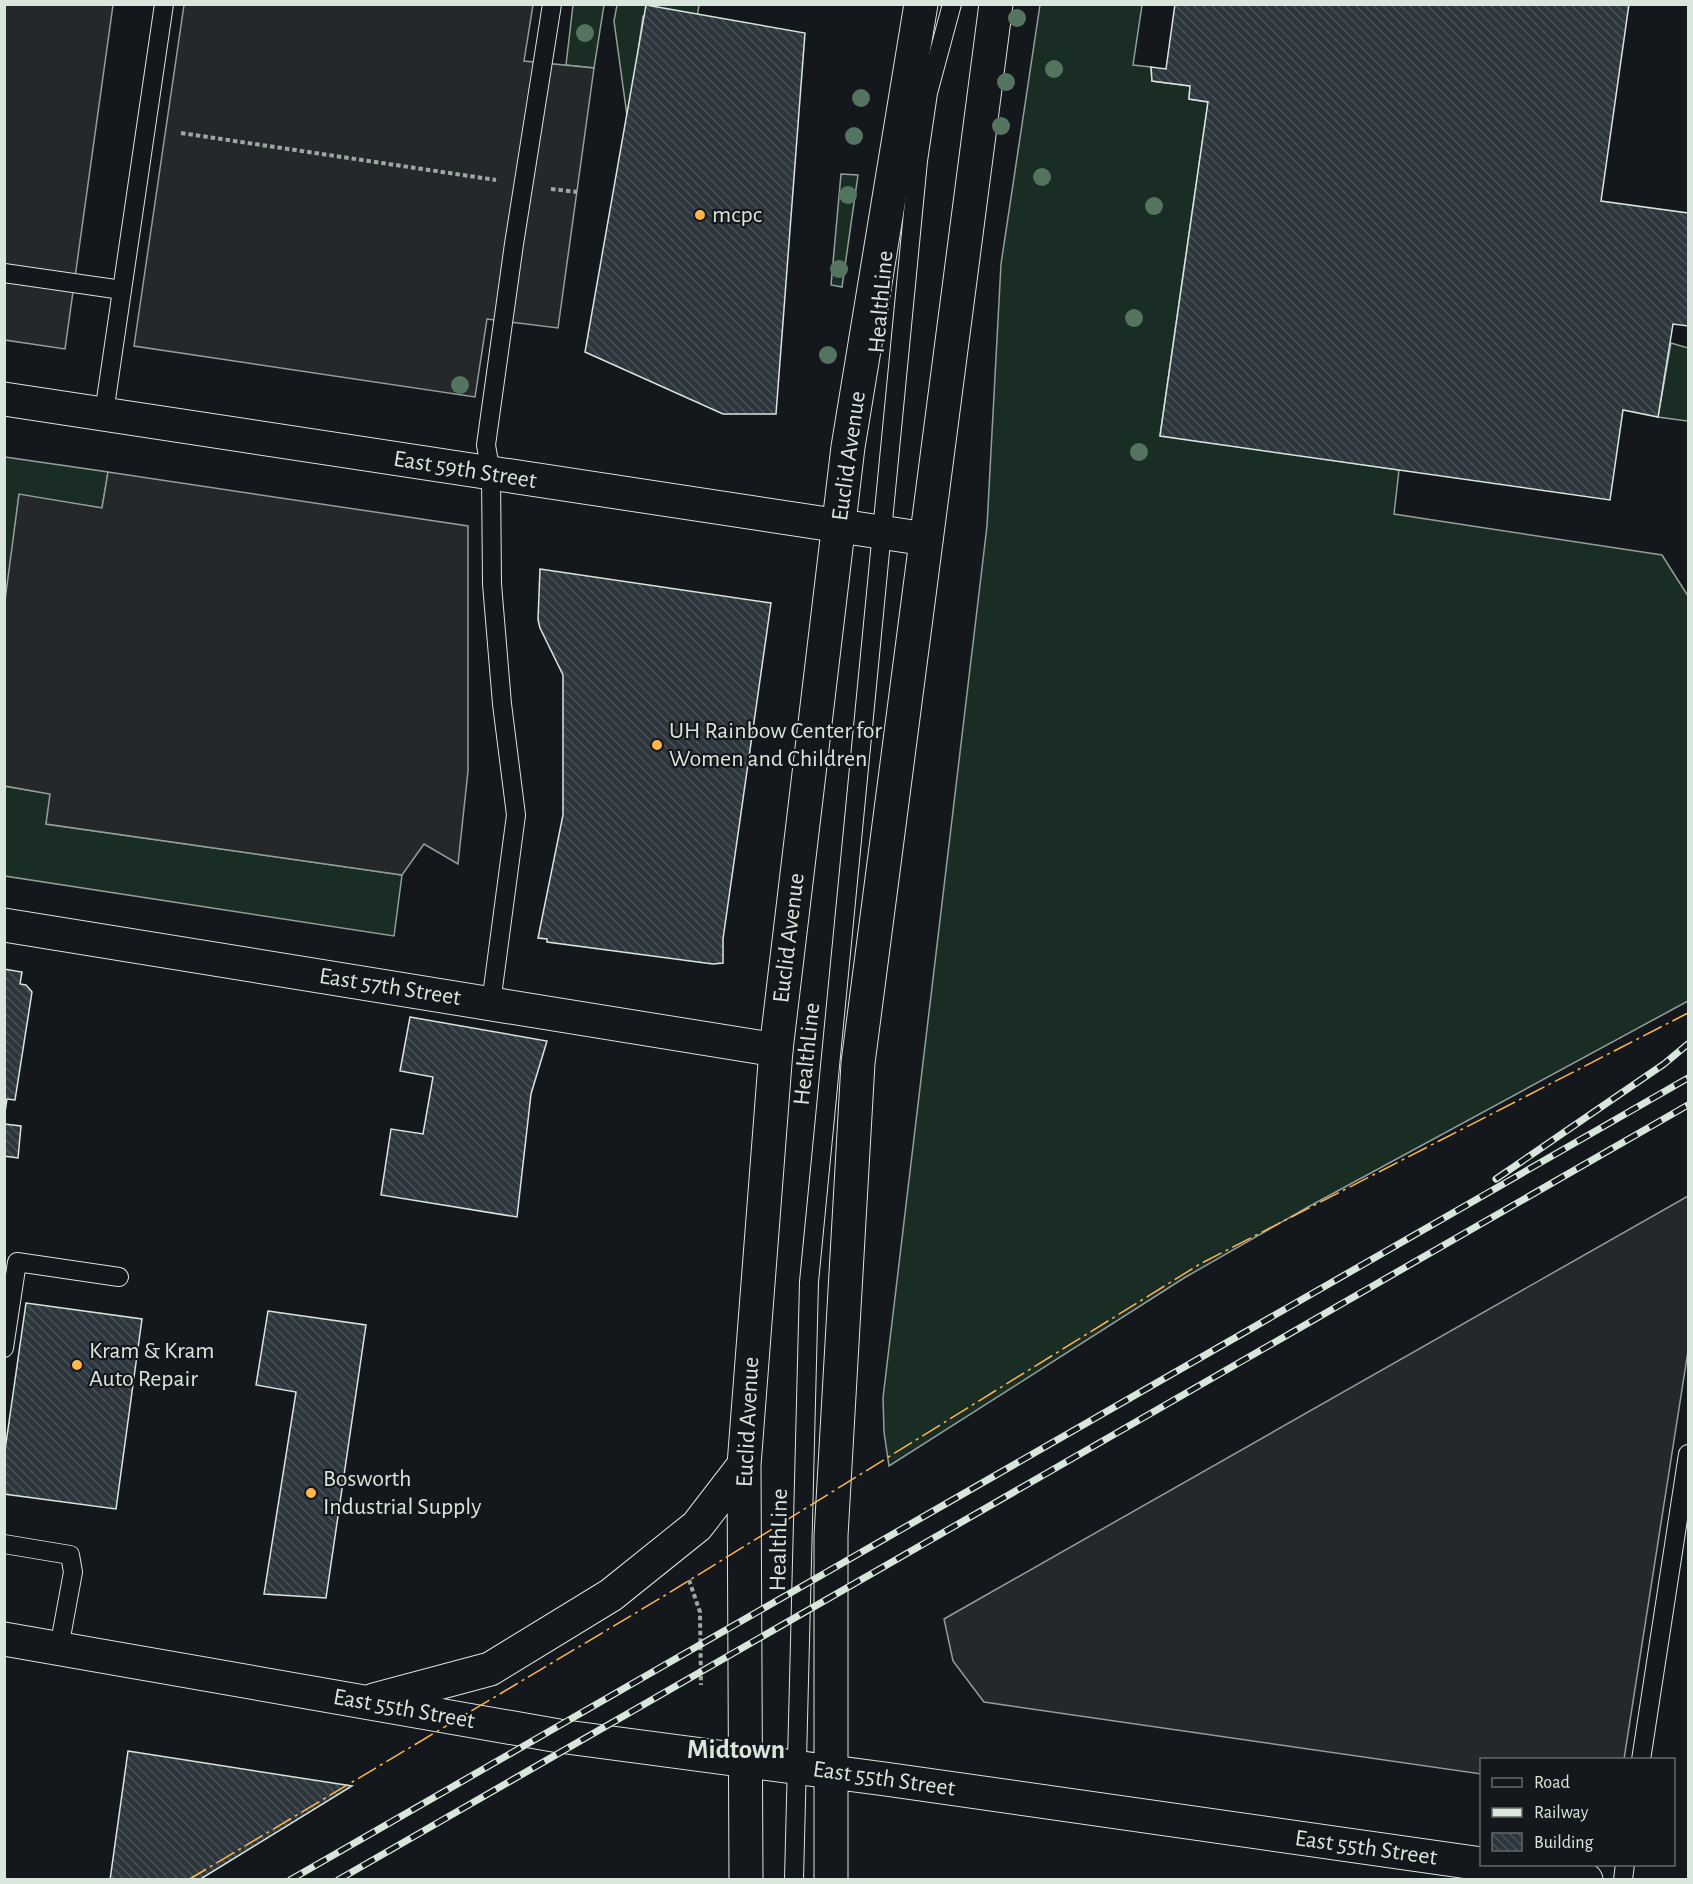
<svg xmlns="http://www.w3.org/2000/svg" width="1693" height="1884" font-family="'Alegreya Sans',sans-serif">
  <defs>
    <pattern id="building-back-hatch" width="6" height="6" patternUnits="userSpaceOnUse" patternTransform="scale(1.5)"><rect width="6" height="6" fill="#2c363c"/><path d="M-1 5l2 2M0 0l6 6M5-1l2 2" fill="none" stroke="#4a5358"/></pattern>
  </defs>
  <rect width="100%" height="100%" fill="#14181c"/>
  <path fill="#1a2d24" stroke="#939e99" stroke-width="1.5" d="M573,5H604L594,68L566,65Z
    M617,5H699L696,23L643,16L628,123L614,21Z
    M1040,5H1142L1133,65L1151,67L1152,81L1190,86L1189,99L1208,102L1160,435L1399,470L1394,514L1662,555L1688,596V1001L1308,1207L1184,1278L889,1466L884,1432L883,1398L987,526L1001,264Z
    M841,174L858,175L842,287L831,285Z
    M1671,343L1688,348V420L1687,421L1658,417Z
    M5,457L108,472L102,508L19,495L5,608Z
    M4,786L51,794L46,824L402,875L394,936L5,876Z"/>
  <path fill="#24282b" stroke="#939e99" stroke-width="1.5" d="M4,5H113L65,349L5,340Z
    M184,5H533L524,61L594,68L558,328L487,319L475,397L134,346Z
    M108,472L468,526V771L458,864L424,844L402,875L46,824L50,794L5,786L4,608L19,494L102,508Z
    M1688,1196V1351L1624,1759L1482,1760L1481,1774L984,1702L953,1661L944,1619Z"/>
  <path fill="url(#building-back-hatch)" stroke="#d8e6dc" stroke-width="1.5" d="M1175,4H1629L1601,201L1688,213V326L1673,324L1658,417L1623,410L1610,500L1160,436L1208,102L1189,99L1190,86L1152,81L1151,67L1166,69Z
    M646,5L805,33L776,414H723L585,352Z
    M540,569L771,603L723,939V963L713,964L547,942V939L538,938L563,815V675L540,628L538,620Z
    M4,969L22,972L20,984L26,985L32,992L15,1100L7,1099L5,1112Z
    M410,1017L547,1041L531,1094L517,1217L381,1195L391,1129L423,1134L433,1077L400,1071Z
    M4,1124L21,1126L18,1158L4,1156Z
    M26,1303L142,1319L116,1509L4,1494V1457Z
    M268,1311L366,1325L326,1598L264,1594L296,1392L256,1385Z
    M128,1751L352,1786L199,1880H110Z"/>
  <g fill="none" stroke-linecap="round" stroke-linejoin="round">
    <g stroke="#d8e6dc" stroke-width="20">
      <path id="service" d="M4,273L122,290
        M104,413L164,4
        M491,1003L516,815L502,704L492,584L491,474L486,445L514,244L552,4
        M4,1348L17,1262L119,1277
        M4,1544L70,1555L73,1572L59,1648
        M1641,1760L1688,1454
        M794,1880L809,1282L918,161L928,93L952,4
        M1623,1880L1625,1864"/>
    </g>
    <g stroke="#d8e6dc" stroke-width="35">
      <path id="minor" d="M4,399L926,539
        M4,925L776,1050"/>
    </g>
    <g stroke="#d8e6dc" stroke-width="35">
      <path id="primary" d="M4,1639L559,1736L885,1779L1482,1864
        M374,1700L490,1669L611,1595L697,1526L744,1465
        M1483,1864L1586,1880
        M746,1880L744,1465L776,1050L848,447L921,4
        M831,1880V1536L858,1063L996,4"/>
    </g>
    <path stroke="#9da8a2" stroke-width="4" stroke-dasharray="4.5 3" stroke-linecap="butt" d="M181,133L496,180
      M551,189L577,192
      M689,1580L700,1612L701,1685"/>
    <use href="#service" stroke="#14181c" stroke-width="18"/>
    <use href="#minor" stroke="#14181c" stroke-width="33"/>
    <use href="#primary" stroke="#14181c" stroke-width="33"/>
    <g stroke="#d8e6dc" stroke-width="7">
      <path id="rail" d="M1496,1179L1664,1064L1688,1044
        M290,1880L1688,1078
        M338,1880L1688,1105"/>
    </g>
    <use href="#rail" stroke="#14181c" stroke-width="4.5" stroke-dasharray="14" stroke-linecap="butt"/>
    <path stroke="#ffb74d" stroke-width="1.5" stroke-dasharray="21 4.5 3 4.5" stroke-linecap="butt" d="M188,1880L664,1596L1200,1264L1688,1013"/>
  </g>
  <g fill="#55745f">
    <circle cx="1017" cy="18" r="9"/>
    <circle cx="585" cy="33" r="9"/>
    <circle cx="1054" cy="69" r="9"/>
    <circle cx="1006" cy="82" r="9"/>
    <circle cx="861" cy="98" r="9"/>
    <circle cx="1001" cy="126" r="9"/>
    <circle cx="854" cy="136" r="9"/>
    <circle cx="1042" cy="177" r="9"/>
    <circle cx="848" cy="195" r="9"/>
    <circle cx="1154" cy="206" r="9"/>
    <circle cx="839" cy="269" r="9"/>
    <circle cx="1134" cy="318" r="9"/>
    <circle cx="828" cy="355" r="9"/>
    <circle cx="460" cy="385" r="9"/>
    <circle cx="1139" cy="452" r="9"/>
  </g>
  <g fill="#ffb74d" stroke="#14181c" stroke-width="2">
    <circle cx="700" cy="215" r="6"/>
    <circle cx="657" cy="745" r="6"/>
    <circle cx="77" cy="1365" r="6"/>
    <circle cx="311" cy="1493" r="6"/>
  </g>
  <g text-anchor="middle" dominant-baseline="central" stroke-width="4.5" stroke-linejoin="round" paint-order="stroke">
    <g font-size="24" fill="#d8e6dc" stroke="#14181c" text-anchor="start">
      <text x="712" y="215">mcpc</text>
      <text x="669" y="731">UH Rainbow Center for<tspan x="669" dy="28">Women and Children</tspan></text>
      <text x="89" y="1351">Kram &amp; Kram<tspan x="89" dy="28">Auto Repair</tspan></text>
      <text x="323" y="1479">Bosworth<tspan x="323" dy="28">Industrial Supply</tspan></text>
    </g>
    <g font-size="24" fill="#d8e6dc" stroke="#14181c">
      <text transform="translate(881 302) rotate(-85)">HealthLine</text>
      <text transform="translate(849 456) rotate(-82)">Euclid Avenue</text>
      <text transform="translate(465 470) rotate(9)">East 59th Street</text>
      <text transform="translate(789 938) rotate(-83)">Euclid Avenue</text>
      <text transform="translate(390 987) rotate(9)">East 57th Street</text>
      <text transform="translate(807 1054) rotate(-84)">HealthLine</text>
      <text transform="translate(748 1422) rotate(-87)">Euclid Avenue</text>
      <text transform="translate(779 1540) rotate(-89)">HealthLine</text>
      <text transform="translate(404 1709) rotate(10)">East 55th Street</text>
      <text transform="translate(884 1779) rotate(8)">East 55th Street</text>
      <text transform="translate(1366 1848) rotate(8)">East 55th Street</text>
    </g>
    <g font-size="27" font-weight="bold" fill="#d8e6dc" stroke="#14181c">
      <text x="736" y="1749">Midtown</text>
    </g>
  </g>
  <rect width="1693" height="1884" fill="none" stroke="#d8e6dc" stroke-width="12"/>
  <rect x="1480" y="1758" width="195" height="108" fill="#14181c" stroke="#626a69" stroke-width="1.5"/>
  <rect x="1492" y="1778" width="30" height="9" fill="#14181c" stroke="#626a69" stroke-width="1.5"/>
  <text x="1534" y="1788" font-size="18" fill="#d8e6dc">Road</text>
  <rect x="1492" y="1808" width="30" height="9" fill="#d8e6dc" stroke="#626a69" stroke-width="1.5"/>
  <text x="1534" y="1818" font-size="18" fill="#d8e6dc">Railway</text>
  <rect x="1492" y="1833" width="30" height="18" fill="url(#building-back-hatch)" stroke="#626a69" stroke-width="1.5"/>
  <text x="1534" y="1848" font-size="18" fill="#d8e6dc">Building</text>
</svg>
